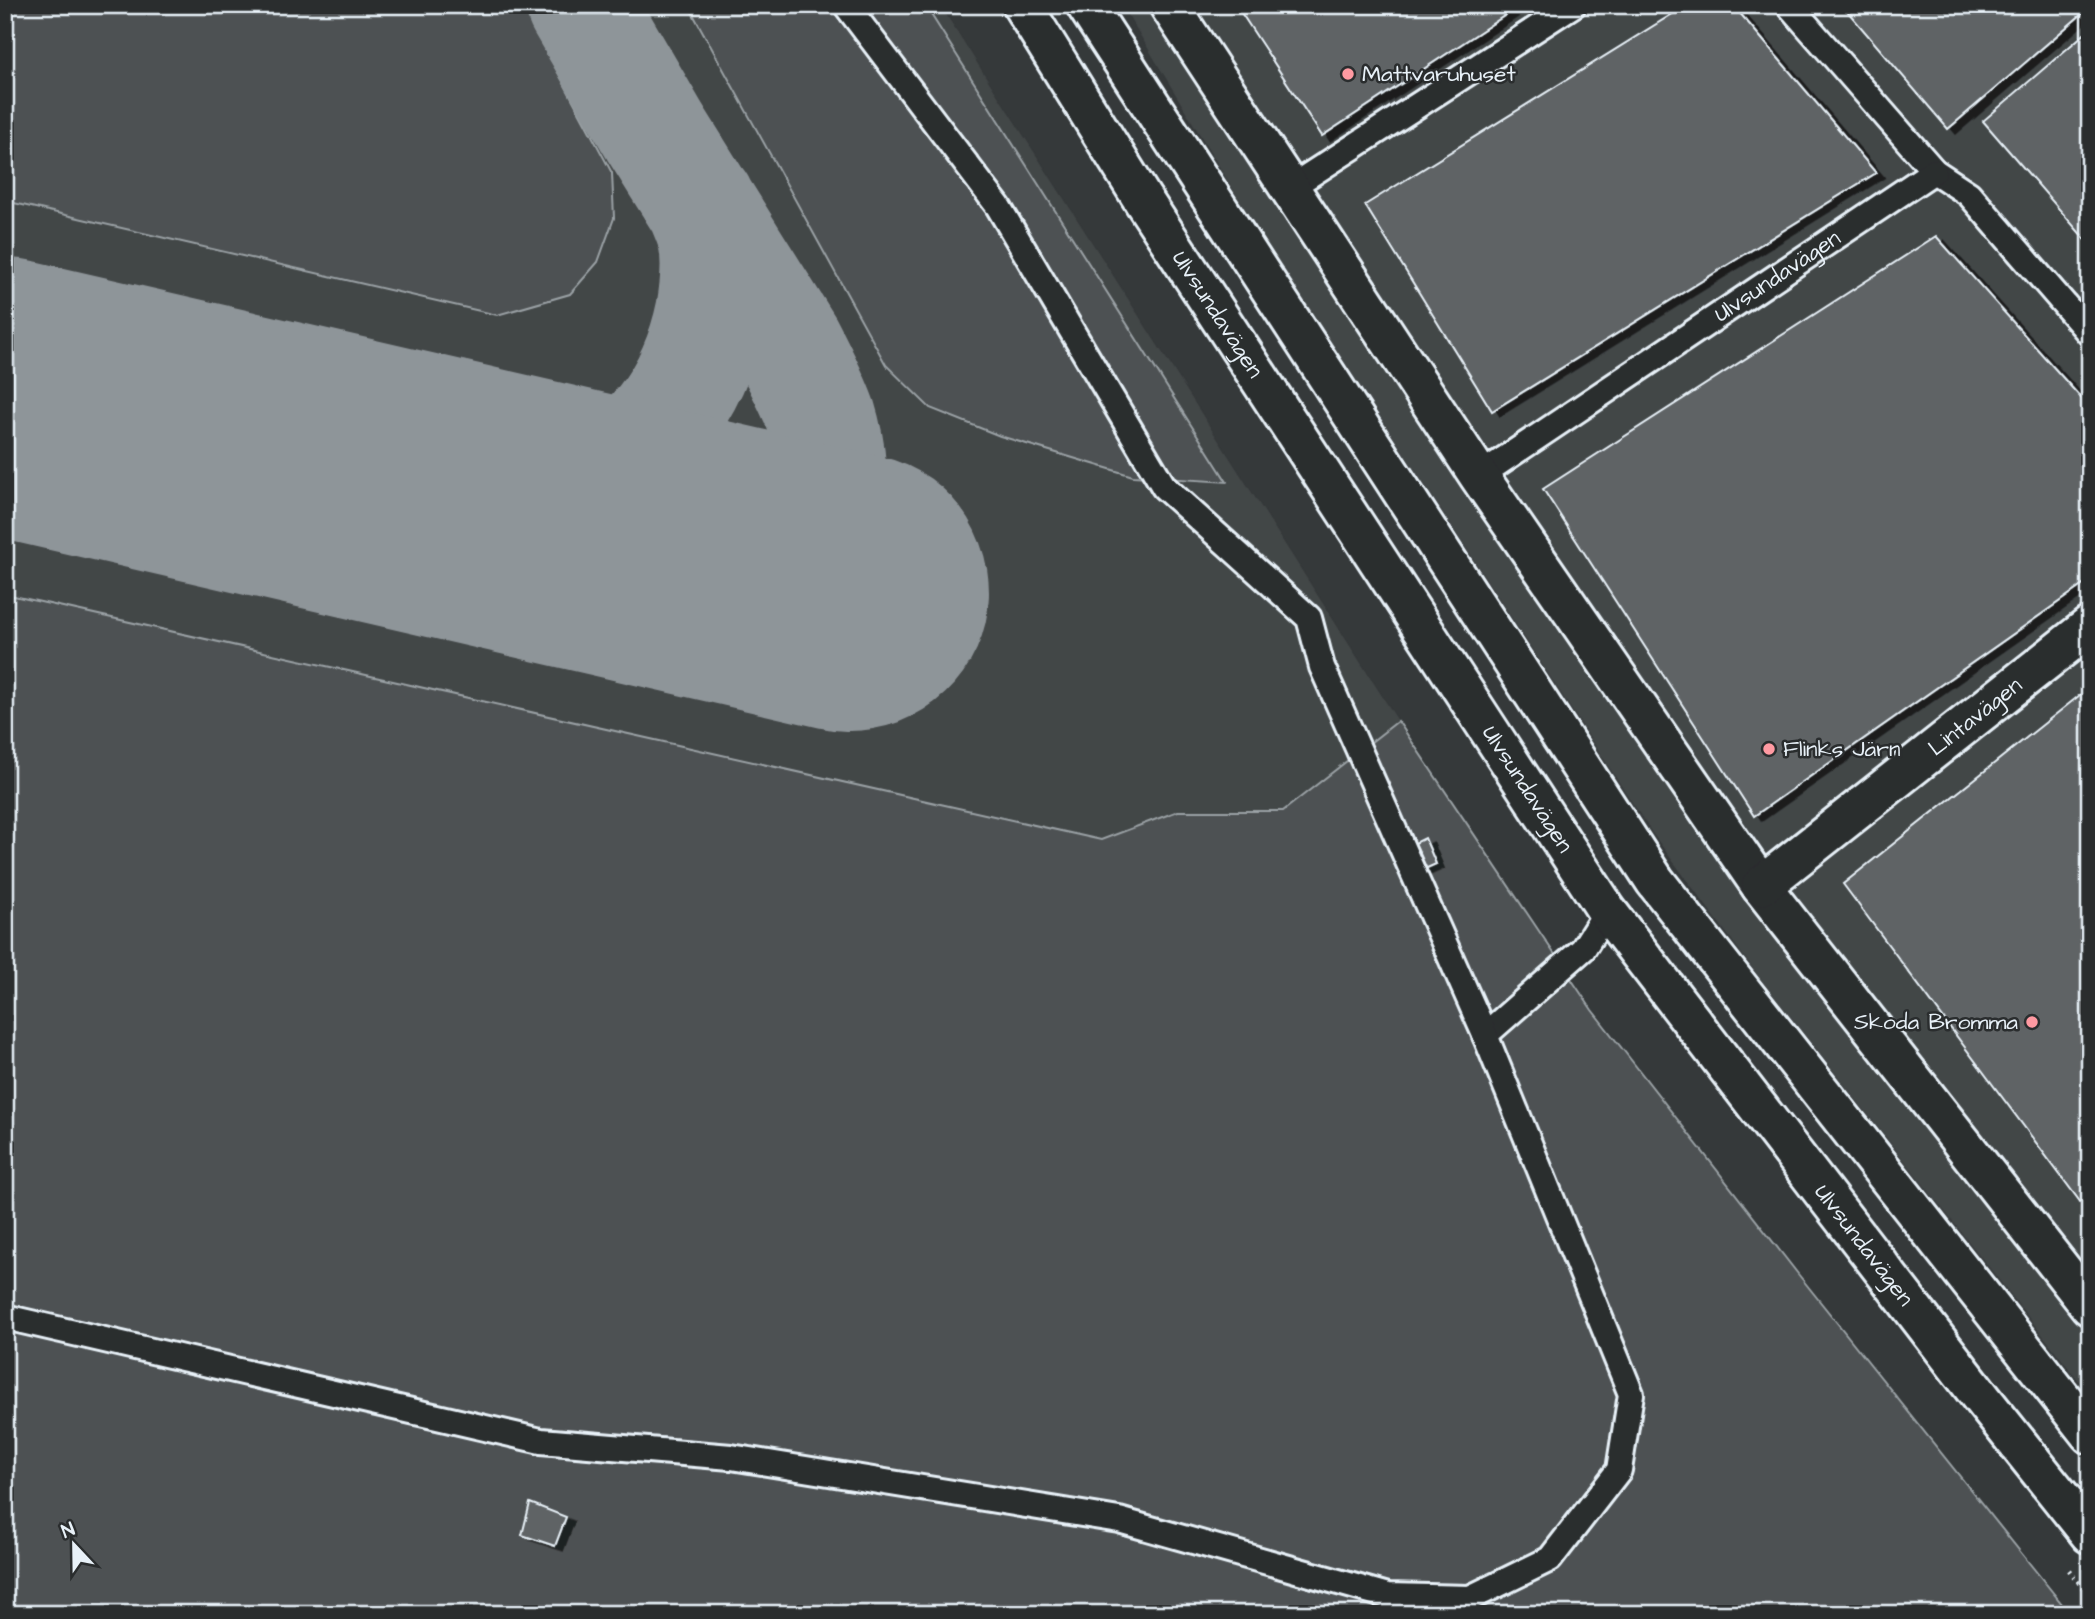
<svg xmlns="http://www.w3.org/2000/svg" width="2095" height="1619" font-family="'Architects Daughter',sans-serif">
  <defs>
    <filter id="shadow"><feDropShadow dx="8" dy="4.5" stdDeviation="0" flood-color="#0009"/></filter>
  </defs>
  <rect width="100%" height="100%" fill="#35393a"/>
  <filter id="ink" filterUnits="userSpaceOnUse"><feTurbulence type="fractalNoise" baseFrequency=".0143" numOctaves="2"/><feDisplacementMap in="SourceGraphic" scale="14" xChannelSelector="R" yChannelSelector="G"/><feConvolveMatrix kernelMatrix="1 2 1 2 8 2 1 2 1" color-interpolation-filters="sRGB"/></filter>
  <g filter="url(#ink)">
    <path fill="#424647" d="M5,5H940L1398,721L1524,1023L5,1341Z
      M1122,5H2090V1395L1762,981L1652,833L1247,213Z"/>
    <path fill="#4d5152" stroke="#9aa1a5" stroke-width="2" d="M5,5H522L612,173L614,218L598,262L570,294L497,315L5,201Z
      M688,5H925L1227,482L1133,476L1000,436L930,408L886,365Z
      M5,594L1101,840L1178,811H1283L1398,721L1592,1010L1798,1274L2070,1614H5Z"/>
    <g fill="none" stroke-linecap="round" stroke-linejoin="round">
      <path stroke="#8e9599" stroke-width="110" d="M581,5L655,132L788,345C800,368 813,393 822,418C840,476 837,554 762,565C751,566 740,565 730,565
        M429,496C476,498 521,502 566,488C645,462 695,391 711,312C715,288 718,262 713,238C710,226 705,215 700,203"/>
      <path stroke="#8e9599" stroke-width="278" d="M5,397L850,592"/>
    </g>
    <path fill="#5f6365" stroke="#e8f1f8" stroke-width="2" filter="url(#shadow)" d="M1236,5H1505L1510,12L1322,136Z
      M1687,5H1733L1876,173L1492,411L1365,205Z
      M1842,5H2090V7L1948,129Z
      M2090,29V245L1983,121Z
      M1936,236L2090,408V580L1754,816L1543,489Z
      M2090,687V1215L1843,884Z
      M1425,838L1436,864L1418,872L1407,847Z
      M530,1503L566,1517L555,1546L522,1535Z"/>
    <g fill="none" stroke-linecap="round" stroke-linejoin="round">
      <g stroke="#e8f1f8" stroke-width="30">
        <g id="lane">
          <path d="M1789,5L1934,171L1969,194L2090,334"/>
          <path d="M1288,189L1573,5"/>
          <path id="s1" d="M1479,476L1934,171"/>
          <path d="M1485,1035L1583,949L1607,911"/>
          <path d="M5,1317L541,1441L731,1457L1119,1520L1388,1596L1470,1598L1550,1559L1619,1470L1631,1394L1485,1035L1322,667L1309,618L1164,487L998,206L846,5"/>
        </g>
      </g>
      <g stroke="#e8f1f8" stroke-width="44">
        <g id="street">
          <path d="M1169,5L1479,476L1761,886L2090,1306"/>
          <path id="s2" d="M1761,886L2090,626"/>
        </g>
      </g>
      <g stroke="#e8f1f8" stroke-width="44">
        <g id="primary">
          <path id="s3" d="M1022,5L1143,200L1607,911L1983,1400L2090,1534"/>
          <path d="M1086,5L1655,881L2090,1434"/>
        </g>
      </g>
      <path stroke="#e8f1f8" stroke-width="4.5" stroke-dasharray="2 5" stroke-linecap="butt" d="M2069,1570L2090,1597"/>
      <use href="#lane" stroke="#2a2d2e" stroke-width="24"/>
      <use href="#street" stroke="#2a2d2e" stroke-width="38"/>
      <use href="#primary" stroke="#2a2d2e" stroke-width="38"/>
    </g>
  </g>
  <g fill="#ff9aa2" stroke="#2a2d2e" stroke-width="2.5">
    <circle cx="1348" cy="74" r="7"/>
    <circle cx="1769" cy="749" r="7"/>
    <circle cx="2032" cy="1022" r="7"/>
  </g>
  <g text-anchor="middle" dominant-baseline="central" stroke-width="5" stroke-linejoin="round" paint-order="stroke">
    <g font-size="23" fill="#e8f1f8" stroke="#2a2d2e" text-anchor="start">
      <text x="1362" y="74">Mattvaruhuset</text>
      <text x="1783" y="749">Flinks Järn</text>
      <text x="2018" y="1022" text-anchor="end">Skoda Bromma</text>
    </g>
    <g font-size="23" fill="#e8f1f8" stroke="#2a2d2e">
      <text stroke="none"><textPath href="#s1" startOffset="359">Ulvsundavägen</textPath></text>
      <text stroke="none"><textPath href="#s3" startOffset="366">Ulvsundavägen</textPath></text>
      <text stroke="none"><textPath href="#s2" startOffset="273">Lintavägen</textPath></text>
      <text stroke="none"><textPath href="#s3" startOffset="933">Ulvsundavägen</textPath></text>
      <text stroke="none"><textPath href="#s3" startOffset="1500">Ulvsundavägen</textPath></text>
    </g>
  </g>
  <rect width="2095" height="1619" fill="none" stroke="#2a2d2e" stroke-width="28"/>
  <rect x="14" y="14" width="2067" height="1591" fill="none" stroke="#e8f1f8" stroke-width="2.5" filter="url(#ink)"/>
  <g transform="translate(74 1545) rotate(338)" stroke="#2a2d2e" stroke-width="5" paint-order="stroke">
  <path d="M0-5L12 26L0 18L-12 26Z" fill="#e8f1f8"/>
  <text y="-10" font-size="19" font-weight="bold" text-anchor="middle" fill="#e8f1f8">N</text>
  </g>
</svg>
